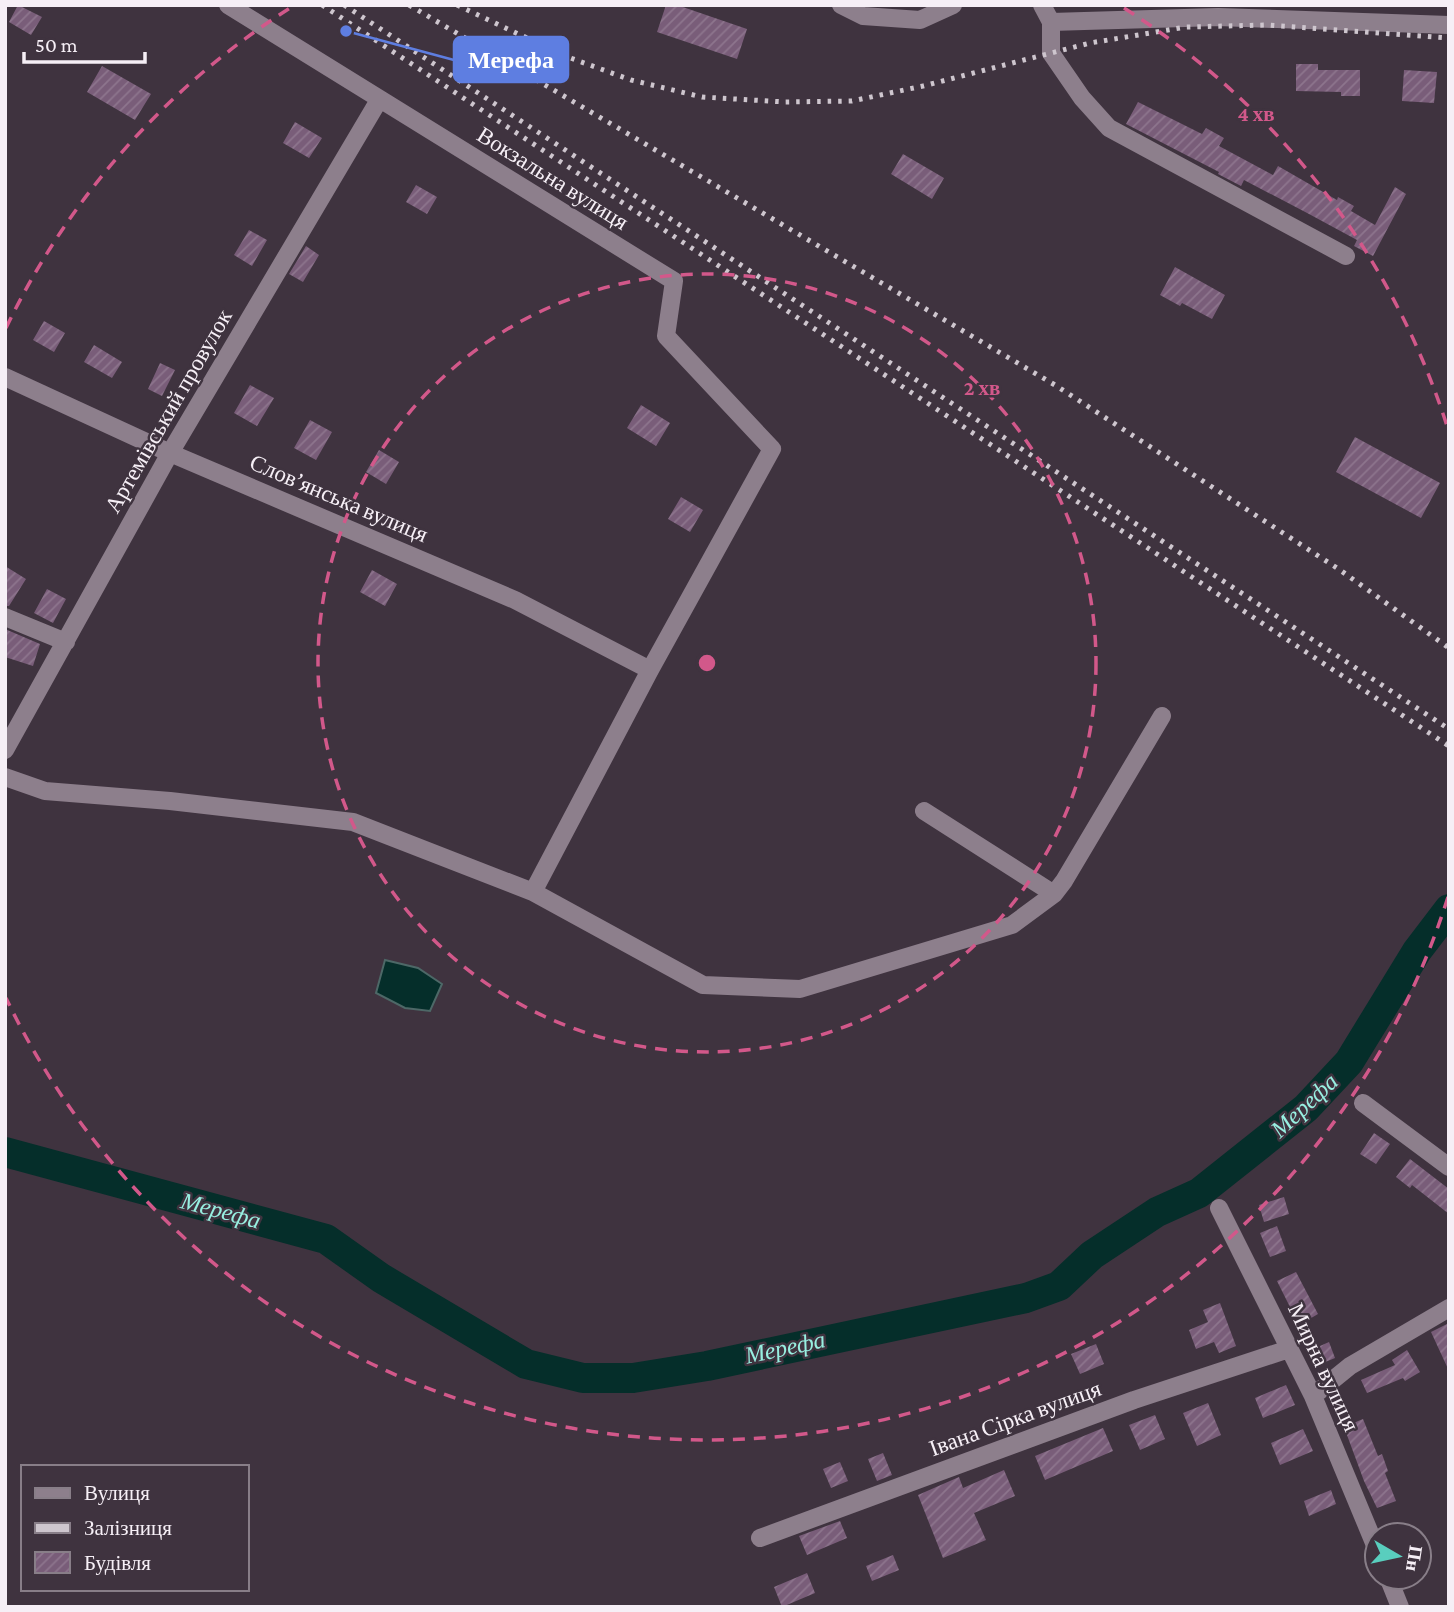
<svg xmlns="http://www.w3.org/2000/svg" width="1454" height="1612" font-family="'Crimson Pro',serif">
  <defs>
    <pattern id="building-hatch" width="6" height="6" patternUnits="userSpaceOnUse" patternTransform="scale(1.75)"><rect width="6" height="6" fill="#795d79"/><path d="M-1 1l2-2M0 6l6-6M5 7l2-2" fill="none" stroke="#8d758d"/></pattern>
  </defs>
  <rect width="100%" height="100%" fill="#3f333f"/>
  <path fill="#052e2a" stroke="#4d6867" stroke-width="2" d="M385,960L418,968L442,984L430,1011L405,1008L376,993Z"/>
  <g fill="none" stroke-linecap="round" stroke-linejoin="round">
    <path stroke="#052e2a" stroke-width="30" d="M5,1152L326,1239L381,1278L526,1364L583,1378H633L707,1366L1026,1298L1059,1286L1092,1255L1157,1212L1199,1193L1306,1108L1349,1062L1417,951L1449,909"/>
  </g>
  <path fill="url(#building-hatch)" d="M18,5L42,17L31,35L9,22Z
    M666,5H677L747,29L737,59L657,32Z
    M1296,64H1318V70H1360V96H1341V92L1296,91Z
    M102,66L151,94L135,120L87,92Z
    M1404,70L1437,72L1434,103L1402,101Z
    M1138,102L1202,134L1206,128L1224,138L1219,146L1273,175L1278,166L1337,200L1338,197L1354,206L1351,211L1375,225L1395,187L1406,194L1373,256L1354,246L1357,240L1309,214L1244,180L1241,186L1218,174L1219,172L1126,124Z
    M295,122L322,138L309,158L283,143Z
    M903,154L944,178L932,199L891,174Z
    M416,185L437,197L427,214L406,202Z
    M249,230L267,240L252,266L234,255Z
    M306,246L319,255L303,282L289,274Z
    M1175,267L1225,295L1212,319L1182,303L1180,306L1160,295Z
    M44,321L65,333L54,352L33,340Z
    M94,345L122,362L112,378L84,362Z
    M160,363L175,370L162,396L148,389Z
    M250,385L274,398L257,426L234,413Z
    M641,405L670,423L656,446L627,428Z
    M310,420L332,432L316,460L294,448Z
    M1355,437L1440,483L1421,518L1336,472Z
    M379,450L399,462L386,484L366,472Z
    M681,497L703,510L690,532L668,519Z
    M5,566L26,579L9,606H5Z
    M372,570L397,584L385,606L360,592Z
    M47,589L66,599L53,623L34,613Z
    M5,629L40,644L33,666L5,657Z
    M1374,1133L1390,1144L1376,1164L1360,1154Z
    M1410,1159L1449,1189V1214L1412,1185L1410,1188L1396,1177Z
    M1284,1197L1289,1214L1264,1222L1259,1205Z
    M1277,1226L1286,1251L1270,1257L1260,1233Z
    M1296,1272L1318,1314L1296,1327L1286,1310L1290,1307L1277,1281Z
    M1220,1303L1236,1346L1219,1353L1214,1342L1196,1349L1189,1330L1208,1322L1203,1310Z
    M1449,1323V1371L1431,1332Z
    M1329,1342L1335,1358L1318,1365L1311,1350Z
    M1096,1344L1104,1364L1080,1374L1071,1354Z
    M1407,1350L1420,1372L1405,1381L1403,1378L1367,1393L1361,1380L1395,1365L1392,1360Z
    M1286,1385L1295,1405L1263,1418L1255,1398Z
    M1208,1403L1221,1435L1197,1446L1183,1413Z
    M1155,1415L1165,1439L1140,1450L1129,1425Z
    M1363,1419L1378,1456L1382,1454L1388,1471L1385,1473L1396,1501L1377,1508L1364,1481L1344,1427Z
    M1103,1428L1113,1451L1045,1480L1035,1456Z
    M1303,1429L1313,1451L1280,1465L1271,1443Z
    M883,1453L892,1475L877,1481L868,1459Z
    M840,1462L848,1481L831,1488L823,1469Z
    M1004,1470L1015,1496L974,1513L986,1540L943,1558L918,1495L959,1477L963,1488Z
    M1331,1490L1336,1504L1309,1516L1304,1501Z
    M840,1521L847,1538L807,1555L799,1536Z
    M893,1555L899,1570L872,1581L866,1566Z
    M807,1573L815,1593L782,1607L774,1587Z"/>
  <g fill="none" stroke-linecap="round" stroke-linejoin="round">
    <path stroke="#8d7f8c" stroke-width="18" d="M228,5L674,281L666,336L772,449L650,670L533,892
      M841,5L863,16L920,20L953,5
      M1042,5L1051,22V53L1082,98L1109,128L1346,256
      M1051,22L1218,17L1449,25
      M5,377L170,453L515,600L650,670
      M5,617L66,642
      M5,750L170,453L379,100
      M5,777L45,791L170,801L353,822L533,892L703,985L800,989L1012,925L1054,894L1064,881L1162,716
      M924,811L1054,894
      M1363,1103L1449,1167
      M1219,1208L1313,1396L1377,1550
      M1313,1396L1350,1366L1449,1308
      M760,1538L1134,1400L1289,1349
      M1388,1577L1400,1607"/>
    <path stroke="#cec6ce" stroke-width="5" stroke-dasharray="3.5 7" stroke-linecap="butt" d="M322,5L1449,746
      M344,5L1449,729
      M409,5L1055,385L1340,570L1449,648
      M457,5L565,56L631,80L702,97L785,102L852,101L923,86L1090,43L1186,27L1266,25L1449,38"/>
  </g>
  <g fill="none" stroke="#d2588a" stroke-width="3.5" stroke-dasharray="12 9">
    <circle cx="707" cy="663" r="389"/>
    <path d="M1448 897A777 777 0 0 1 6 998M6 328A777 777 0 0 1 290 8M1124 8A777 777 0 0 1 1448 429"/>
  </g>
  <g text-anchor="middle" dominant-baseline="central" stroke-width="5" stroke-linejoin="round" paint-order="stroke">
    <g font-size="23" fill="#f6eff6" stroke="#3f333f">
      <text transform="translate(553 178) rotate(32)">Вокзальна вулиця</text>
      <text transform="translate(168 411) rotate(-60)">Артемівський провулок</text>
      <text transform="translate(339 498) rotate(23)">Слов’янська вулиця</text>
      <text transform="translate(1324 1367) rotate(65)">Мирна вулиця</text>
      <text transform="translate(1015 1418) rotate(-20)">Івана Сірка вулиця</text>
    </g>
    <g font-size="24" font-style="italic" fill="#98efe1" stroke="#3f333f">
      <text transform="translate(1304 1105) rotate(-43)">Мерефа</text>
      <text transform="translate(221 1210) rotate(15)">Мерефа</text>
      <text transform="translate(785 1347) rotate(-12)">Мерефа</text>
    </g>
  </g>
  <circle cx="707" cy="663" r="10" fill="#d2588a" stroke="#3f333f" stroke-width="3.5"/>
  <g font-size="21" text-anchor="middle" font-weight="bold" fill="#d2588a" stroke="#3f333f" stroke-width="5" stroke-linejoin="round" paint-order="stroke">
    <text x="1256" y="121">4 хв</text>
    <text x="982" y="395">2 хв</text>
  </g>
  <path fill="none" stroke="#5e7ee1" stroke-width="2.5" d="M346 31L454 60"/>
  <circle fill="#5e7ee1" stroke="#3f333f" stroke-width="2.5" cx="346" cy="31" r="7"/>
  <rect fill="#5e7ee1" stroke="#5e7ee1" stroke-width="2.5" x="454" y="37" width="114" height="45" rx="7"/>
  <g font-size="24" text-anchor="middle" font-weight="bold" fill="#fff">
    <text x="511" y="68">Мерефа</text>
  </g>
  <rect width="1454" height="1612" fill="none" stroke="#f6eff6" stroke-width="14"/>
  <rect x="21" y="1465" width="228" height="126" fill="#3f333f" stroke="#887e88" stroke-width="2"/>
  <rect x="35" y="1488" width="35" height="10" fill="#8d7f8c" stroke="#887e88" stroke-width="2"/>
  <text x="84" y="1500" font-size="21" fill="#f6eff6">Вулиця</text>
  <rect x="35" y="1523" width="35" height="10" fill="#cec6ce" stroke="#887e88" stroke-width="2"/>
  <text x="84" y="1535" font-size="21" fill="#f6eff6">Залізниця</text>
  <rect x="35" y="1552" width="35" height="21" fill="url(#building-hatch)" stroke="#887e88" stroke-width="2"/>
  <text x="84" y="1570" font-size="21" fill="#f6eff6">Будівля</text>
  <g transform="translate(1398 1556) rotate(99)"><circle r="33" fill="#3f333f" stroke="#887e88" stroke-width="2"/>
  <path d="M0-5L12 26L0 18L-12 26Z" fill="#59cebe"/>
  <text y="-10" font-size="19" font-weight="bold" text-anchor="middle" fill="#f6eff6">Пн</text>
  </g>
  <path d="M24 52v10h121v-10" fill="none" stroke="#f6eff6" stroke-width="3.5"/>
  <text x="35" y="52" font-size="21" fill="#f6eff6" stroke="#3f333f" stroke-width="5" paint-order="stroke">50 m</text>
</svg>
